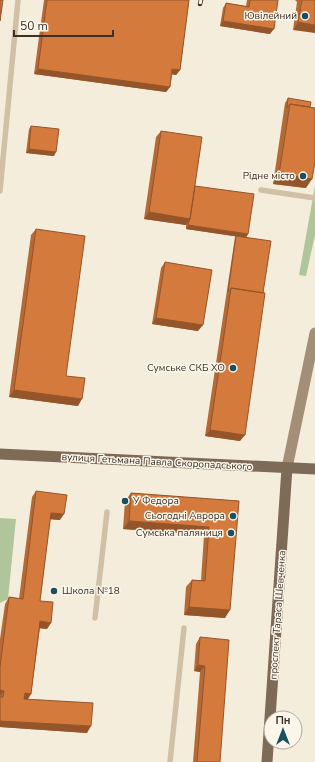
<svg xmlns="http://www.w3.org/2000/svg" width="315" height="762" font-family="'Nunito Sans',sans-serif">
  <rect width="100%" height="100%" fill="#f5eddc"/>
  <path fill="#b0c69a" d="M315,186V235L306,276L299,275Z
    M0,518L16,519L8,599L0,603Z"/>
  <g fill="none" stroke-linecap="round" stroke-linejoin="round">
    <path stroke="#cfc0a6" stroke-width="5.5" d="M261,190L315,198
      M0,191L18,0
      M95,618L107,512
      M170,762L184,628"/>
    <path stroke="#a38e77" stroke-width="11" d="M287,468L315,333"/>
    <path stroke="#7e6b57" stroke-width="11" d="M0,454L315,469
      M267,762L287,468"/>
    <g stroke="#3a3128" stroke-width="4.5">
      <path id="rail" d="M200,4L201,0"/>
    </g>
    <use href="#rail" stroke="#fcf6ea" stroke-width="3" stroke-dasharray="9" stroke-linecap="butt"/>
  </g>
  <path fill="#b56934" d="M44,0H189L180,70L176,75L172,74L170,87L166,92L34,74Z
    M247,0H278L270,34L220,26L223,8L226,3L246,6Z
    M295,0H315L293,30L297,2Z
    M288,98L310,107L306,188L273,184L285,103Z
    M31,126L54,156L26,153L29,129Z
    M161,131L195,186L246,237L240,441L205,436L235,237V236L186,229V225L144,219L156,137Z
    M36,229L66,376L78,406L9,397L31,235Z
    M165,262L198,331L152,324L161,268Z
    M36,491L60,520L50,519L40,601L47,629L40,628L31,694L28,699L87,733L0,727V639L5,604L9,597L19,599L32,497Z
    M131,493L239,501L225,618L184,615L186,587L192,580H201L204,535L123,529L125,501Z
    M200,637L220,762H193L200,672L194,671L196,644Z"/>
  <path fill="#94552a" d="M223,21L274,29L270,34L220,26Z
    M298,22L315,25V33L293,30Z
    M38,69L170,87L166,92L34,74Z
    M172,69L180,70L176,75L169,74Z
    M29,149L56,152L54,156L26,153Z
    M279,174L312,179L306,188L273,184Z
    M149,212L190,219L186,225L144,219Z
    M188,225L248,234L246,238L186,229Z
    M156,318L203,325L198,331L152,324Z
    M14,390L82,399L78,406L9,397Z
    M210,430L245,435L240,441L205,436Z
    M51,513L64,514L60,520L47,519Z
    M129,521L209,527L204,535L123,529Z
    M189,607L230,610L225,618L184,615Z
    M40,621L51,623L47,629L36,628Z
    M198,665L205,666L200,672L194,671Z
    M0,690L4,691L0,696Z
    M25,693L31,694L27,700H21Z
    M0,721L91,726L87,733L0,727Z"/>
  <path fill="#d37a3c" stroke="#94552a" d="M0,0H3L0,21Z
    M47,0H189L180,70L172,69L170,87L38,69Z
    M250,0H278L274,29L223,21L226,3L249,7Z
    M302,0H315V25L298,22Z
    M288,98L311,102L310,107L290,104L287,108Z
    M290,104L315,108V162L312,179L279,174Z
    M31,126L59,129L56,152L29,149Z
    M161,131L202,137L190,219L149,212Z
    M195,186L254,194L248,234L188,225L189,221L190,219Z
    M36,229L85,236L66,376L85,378L82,399L14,390Z
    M236,236L271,241L263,293L231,288L228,292Z
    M165,262L212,270L203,325L156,318Z
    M231,288L265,293L245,435L210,430Z
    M36,491L67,495L64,514L51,513L40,601L53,602L51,623L40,621L31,694L25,693L24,699L93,703L91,726L0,721V697H3L4,691L0,690V667L9,597L23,599Z
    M131,493L239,501L230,610L189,607L192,580L205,581L209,527L129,521Z
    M200,637L229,640L220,762H197L205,666L198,665Z"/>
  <g fill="#185061" stroke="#fcf6ea" stroke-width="1.5">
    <circle cx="305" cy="16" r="4"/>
    <circle cx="303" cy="176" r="4"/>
    <circle cx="233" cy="368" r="4"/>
    <circle cx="125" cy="501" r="4"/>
    <circle cx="233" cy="516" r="4"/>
    <circle cx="231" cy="533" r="4"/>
    <circle cx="54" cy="591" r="4"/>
  </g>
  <g text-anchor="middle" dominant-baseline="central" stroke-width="3" stroke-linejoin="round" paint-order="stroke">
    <g font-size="10" fill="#3a3128" stroke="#fcf6ea" text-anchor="end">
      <text x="297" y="16">Ювілейний</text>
      <text x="295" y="176">Рідне місто</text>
      <text x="225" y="368">Сумське СКБ ХО</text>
      <text x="133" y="501" text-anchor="start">У Федора</text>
      <text x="225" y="516">Сьогодні Аврора</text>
      <text x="223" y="533">Сумська паляниця</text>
      <text x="62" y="591" text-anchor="start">Школа №18</text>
    </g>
    <g font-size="10" fill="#3a3128" stroke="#fcf6ea">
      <text transform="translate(157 462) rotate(3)">вулиця Гетьмана Павла Скоропадського</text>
      <text transform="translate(278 615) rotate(-86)">проспект Тараса Шевченка</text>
    </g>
  </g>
  <g transform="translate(283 730)"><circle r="19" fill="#fcf6ea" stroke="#aea79c"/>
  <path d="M0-3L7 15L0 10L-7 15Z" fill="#185061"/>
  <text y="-6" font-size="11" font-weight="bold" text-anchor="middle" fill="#3a3128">Пн</text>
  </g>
  <path d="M14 30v6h99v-6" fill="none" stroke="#3a3128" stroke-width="2"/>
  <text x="20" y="30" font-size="12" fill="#3a3128" stroke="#fcf6ea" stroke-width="3" paint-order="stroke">50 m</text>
</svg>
